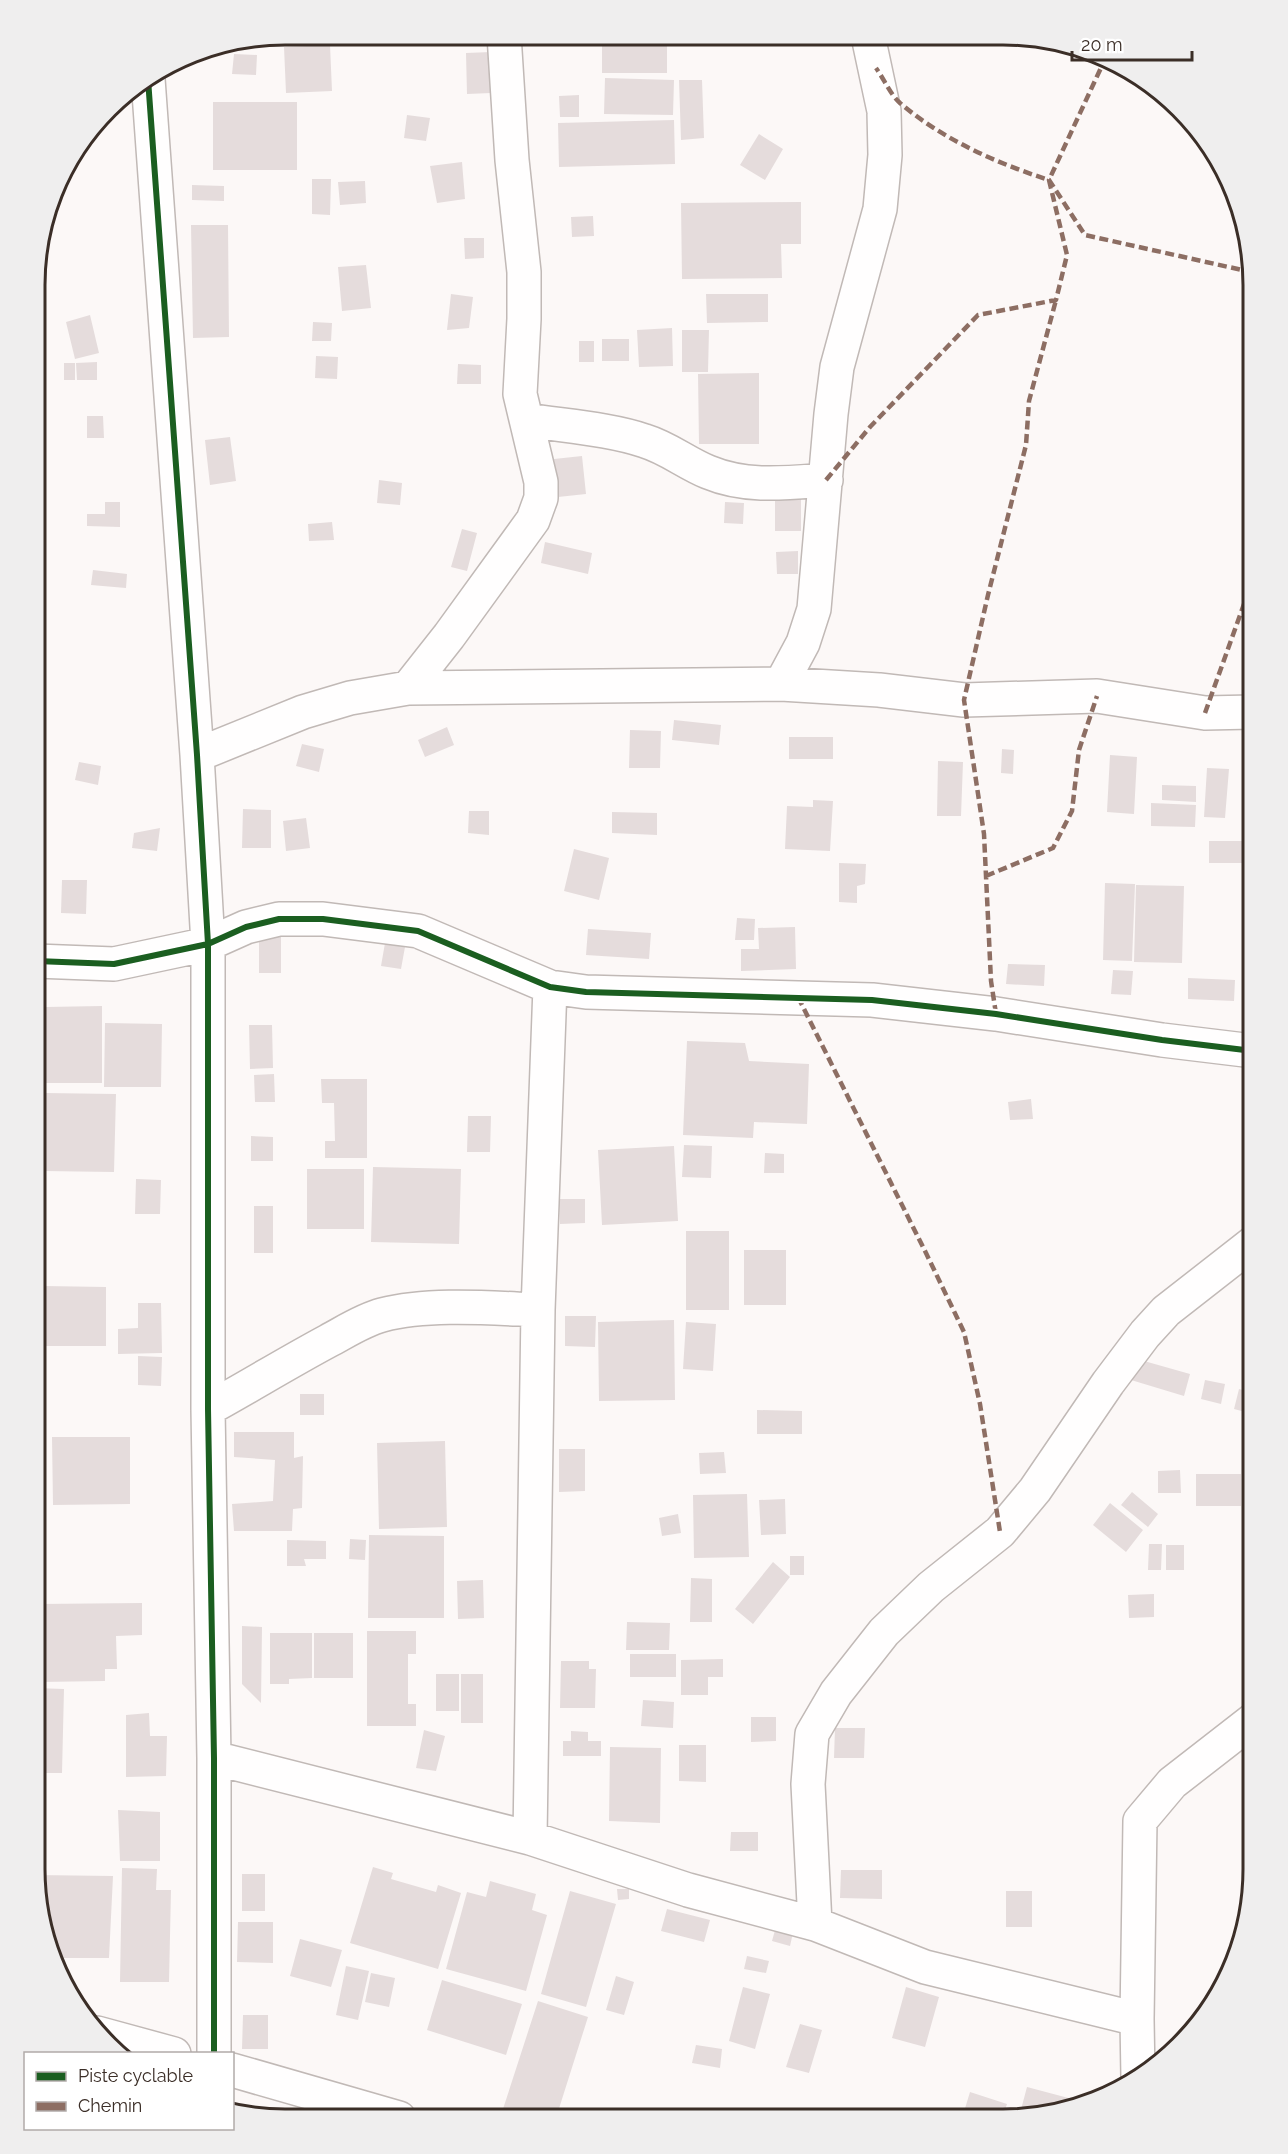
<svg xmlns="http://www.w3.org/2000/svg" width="1288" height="2154" font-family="Raleway,sans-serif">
  <rect width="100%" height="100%" fill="#fcf8f7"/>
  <path fill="#e5dcdc" d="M330,45L332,91L286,93L284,47Z
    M602,46H667V73H602Z
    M491,52V93L467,94L466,53Z
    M234,54L257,55L256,75L232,74Z
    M605,78L674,80L673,115L604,114Z
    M679,80H702L704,138L681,140Z
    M579,95V117H560L559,96Z
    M213,102H297V170H213Z
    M407,115L430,118L426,141L404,138Z
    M674,120L675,164L559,167L558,123Z
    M759,134L783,149L765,180L740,165Z
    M462,162L465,199L437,203L430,166Z
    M312,179H331L330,215L312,214Z
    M365,181L366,203L340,205L338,182Z
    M192,185L224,186V201L192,200Z
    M801,202V244H781L782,278L682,279L681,203Z
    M593,216L594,236L572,237L571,217Z
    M191,225H228L229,337L193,338Z
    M464,238H484V258L465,259Z
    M366,265L371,308L342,311L338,267Z
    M451,294L473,297L469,328L447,330Z
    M706,294H768V322L707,323Z
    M90,315L99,353L75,359L66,322Z
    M313,322L332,323L331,341H312Z
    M672,328L673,366L639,367L637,330Z
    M682,330H709L708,372H682Z
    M602,339H629V361H602Z
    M579,341H594V362H579Z
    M316,356L338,357L337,379L315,378Z
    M97,362V380H77L76,363Z
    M64,363H75V380H64Z
    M458,364L481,365V384H457Z
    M759,373V444H699L698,374Z
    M87,416H103L104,438H87Z
    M230,437L236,481L210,485L205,440Z
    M582,456L586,494L558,497L554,459Z
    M379,480L402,483L400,505L377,503Z
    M775,498H801V531H775Z
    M105,502H120V527L87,526V514H105Z
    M725,502L744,503L743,524L724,523Z
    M332,522L334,540L309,541L308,524Z
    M462,529L477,533L467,571L451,567Z
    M545,542L592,553L588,574L541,563Z
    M798,551V574H777L776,552Z
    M93,570L127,574L126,588L91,585Z
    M674,720L721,725L719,745L672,740Z
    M447,727L454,745L425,757L418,740Z
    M630,730L661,731L660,768H629Z
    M789,737H833V759H789Z
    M302,744L324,749L319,772L296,766Z
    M1002,749L1014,750L1013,774L1001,773Z
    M1110,755L1137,757L1134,814L1107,812Z
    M938,761L963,762L961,816H937Z
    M79,762L101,766L98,785L75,780Z
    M1207,768L1229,769L1225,818L1204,817Z
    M1162,785L1196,786V802L1162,800Z
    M813,800L833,801L830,851L785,849L787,806L813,807Z
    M1151,803L1196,805L1195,827L1151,826Z
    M243,809L271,810V848H242Z
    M469,811H489V835L468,833Z
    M612,812L657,813V835L612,833Z
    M306,818L310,848L286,851L283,821Z
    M160,828L157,851L132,848L134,833Z
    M1209,841H1247L1246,863H1209Z
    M574,849L609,858L599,900L564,891Z
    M839,863L866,864L865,884L857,886V903L839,902Z
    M62,880H87L86,914L61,913Z
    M1105,883L1135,884L1132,961L1103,960Z
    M1136,885L1184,886L1182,963L1134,962Z
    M737,918L755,919L754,940H735Z
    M795,927L796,969L741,971V949H759L758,928Z
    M588,929L651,933L649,959L586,955Z
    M259,936H281V973H259Z
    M385,943L405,947L401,969L381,966Z
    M1008,964L1045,965L1044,986L1006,984Z
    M1113,970L1133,971L1131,995L1111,994Z
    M1188,978L1235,980L1234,1001L1188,999Z
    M102,1006V1083H46V1007Z
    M105,1023L162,1024L161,1087H104Z
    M249,1025H272L273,1068L250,1069Z
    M687,1041L745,1043L749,1061L809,1064L807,1124L754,1122L753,1138L683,1135Z
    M274,1074L275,1102H255L254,1075Z
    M321,1079H367V1158H325V1141H335L334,1103H322Z
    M45,1093L116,1094L114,1172L43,1171Z
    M1031,1099L1033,1119L1010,1120L1008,1102Z
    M468,1116H491L490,1152H467Z
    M251,1136L273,1137V1161H251Z
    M684,1145L712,1146L711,1178L682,1177Z
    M674,1146L678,1221L602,1225L598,1150Z
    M765,1153L784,1154V1173H764Z
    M373,1167L461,1169L459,1244L371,1242Z
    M307,1169H364V1229H307Z
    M136,1179L161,1180L160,1214H135Z
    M35,1193H41V1271H35Z
    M559,1199H585V1223L560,1224Z
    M254,1206H273V1253H254Z
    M686,1231H729V1310H686Z
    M744,1250H786V1305H744Z
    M44,1286L106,1287V1346H44Z
    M138,1303H161L162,1353L118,1354V1329L138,1328Z
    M565,1316H596L595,1347L565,1346Z
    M674,1320L675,1400L599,1401L598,1322Z
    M686,1322L716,1324L713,1371L683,1369Z
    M138,1356L162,1357L161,1386L138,1385Z
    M1137,1359L1190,1374L1184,1396L1131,1380Z
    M1205,1380L1225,1384L1221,1404L1201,1399Z
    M1239,1389L1253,1393V1414L1234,1409Z
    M300,1394H324V1415H300Z
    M757,1410L802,1411V1434H757Z
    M234,1432H294V1458L303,1456L302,1508L293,1509L292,1531H234L232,1504L273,1501L275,1460L234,1457Z
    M52,1437H130V1504L53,1505Z
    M445,1441L447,1527L379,1529L377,1443Z
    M559,1449H585V1491L559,1492Z
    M724,1452L726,1473L700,1474L699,1453Z
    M1180,1470L1181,1493H1158V1471Z
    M1196,1474H1241V1506H1196Z
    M1132,1492L1158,1514L1148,1527L1121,1505Z
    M747,1494L749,1557L694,1558L693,1495Z
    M785,1499L786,1534L761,1535L759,1500Z
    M1110,1503L1143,1530L1126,1552L1093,1525Z
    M678,1514L681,1533L662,1536L659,1518Z
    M369,1535L444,1536V1618H368Z
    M350,1539L366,1540L365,1560L349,1559Z
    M287,1540L326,1541V1559H304L306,1566H287Z
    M1149,1544H1162L1161,1570H1148Z
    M1166,1545H1184V1570H1166Z
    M790,1556H804V1575H790Z
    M773,1562L790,1577L753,1624L735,1609Z
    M691,1578L712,1579V1622H690Z
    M483,1580L484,1618L458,1619L457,1581Z
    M1154,1594V1617L1129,1618L1128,1595Z
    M142,1603V1635L116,1636L117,1669H105V1681L40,1682L39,1604Z
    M627,1622L670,1623L669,1650H626Z
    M242,1626L262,1627L261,1703L242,1684Z
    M367,1631H416V1654H408V1704H416V1726H367Z
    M270,1633H312V1678L289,1679V1684H270Z
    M314,1633H353V1678H314Z
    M630,1654H676V1677H630Z
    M723,1659V1677H708V1695H681V1660Z
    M561,1661H589V1669H596L595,1708H560Z
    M436,1674H459V1711H436Z
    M461,1674H483V1723H461Z
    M35,1688L64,1689L62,1773H35Z
    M643,1700L674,1702L673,1728L641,1726Z
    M149,1713L150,1736H167L166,1776L126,1777V1715Z
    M751,1717H776V1741L751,1742Z
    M835,1728H865L864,1758H834Z
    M424,1730L445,1736L436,1771L416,1768Z
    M571,1731L588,1732V1741H601V1756H563V1741H571Z
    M679,1745H706V1782L679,1781Z
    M610,1747L661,1748L660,1823L609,1821Z
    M118,1810L160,1812V1861H120Z
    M731,1832H758V1851H730Z
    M373,1867L393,1873L391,1879L436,1892L438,1885L461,1893L438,1969L350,1943Z
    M122,1868L157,1869L156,1890H171L169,1982H120Z
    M841,1870H882V1899L840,1898Z
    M242,1874H265V1911H242Z
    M36,1875L113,1876L109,1958H52Z
    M490,1881L536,1894L532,1910L547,1915L526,1991L446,1969L467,1892L486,1897Z
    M617,1889H629V1899L618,1900Z
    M570,1891L616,1904L586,2007L541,1994Z
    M1006,1891H1032V1927H1006Z
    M667,1909L710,1920L704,1942L661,1931Z
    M238,1922H273V1963L237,1962Z
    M777,1923L794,1928L790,1946L772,1941Z
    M300,1939L342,1950L331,1987L290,1976Z
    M747,1956L769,1961L766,1973L744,1969Z
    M346,1966L369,1971L358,2020L336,2015Z
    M371,1973L395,1978L389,2007L365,2002Z
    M616,1976L634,1982L624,2015L606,2010Z
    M442,1980L522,2004L506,2055L427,2030Z
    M743,1987L770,1994L755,2049L729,2041Z
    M906,1987L939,1997L925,2047L892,2038Z
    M538,2001L588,2017L556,2118H531L503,2109Z
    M243,2015H268V2049H242Z
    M800,2024L822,2030L809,2073L786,2067Z
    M696,2045L722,2049L720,2068L692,2063Z
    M1027,2087L1076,2100L1074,2105L1019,2117Z
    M970,2092L1007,2104L1002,2119H978L963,2115Z"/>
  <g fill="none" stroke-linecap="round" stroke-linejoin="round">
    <g stroke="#c1b9b6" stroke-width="36">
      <path id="minor" d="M148,79L197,755L208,944V1409L214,1758V2054
        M527,420C564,426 610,429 645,441C668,448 686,463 708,472C746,488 786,483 826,480
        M781,684L803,643L814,609L831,414L837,367L880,209L885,155L884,111L868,36
        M408,688L449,636L533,520L541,498V482L520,394L524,319V272L512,160L504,35
        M197,755L303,712L350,698L408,688L781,684L879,690L964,700L1097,696L1205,713L1253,712
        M36,961L114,964L208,944L246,927L279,919H323L418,931L550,987L586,992L872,1000L996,1014L1162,1040L1253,1051
        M208,1409C248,1387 287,1363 328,1341C345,1332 363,1320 382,1315C429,1303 490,1308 538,1310
        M214,1758L530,1838L688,1890L815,1924L925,1967L1137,2019
        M530,1838L538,1310L550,987
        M815,1924L808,1784L812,1734L836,1693L884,1632L931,1587L1000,1532L1035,1490L1108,1383L1145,1334L1166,1311L1253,1243
        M97,2033L174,2054
        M232,2070L399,2118
        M1138,2078L1137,2019L1140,1821L1172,1783L1253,1720"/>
    </g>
    <use href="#minor" stroke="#fffefe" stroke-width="33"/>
    <path stroke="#8d6e63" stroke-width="4.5" stroke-dasharray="9 4.5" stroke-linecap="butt" d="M1106,57L1049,180L1085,235L1251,272
      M826,480L870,427L978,315L1056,300L1067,255L1049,180C996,163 942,139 900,103C890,94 884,79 876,68
      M1205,713L1248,593L1253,532
      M986,876L1053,848L1072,811L1079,750L1097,696
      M798,997L926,1253L964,1332L980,1404L1000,1532
      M996,1014L991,981L984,834L964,700L988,595L1026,445L1029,401L1056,300"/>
    <g stroke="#fff" stroke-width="10">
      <path id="cycleway" d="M148,79L197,755L208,944V1409L214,1758V2054
        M36,961L114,964L208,944L246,927L279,919H323L418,931L550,987L586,992L872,1000L996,1014L1162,1040L1253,1051"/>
    </g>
    <use href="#cycleway" stroke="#1b5e20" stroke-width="6"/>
  </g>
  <path d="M0 0H1288V2154H0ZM285 45H1003A240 240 0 0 1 1243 285V1869A240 240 0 0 1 1003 2109H285A240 240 0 0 1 45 1869V285A240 240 0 0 1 285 45Z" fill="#efeeee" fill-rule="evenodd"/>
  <path fill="none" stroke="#3b2e27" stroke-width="3" d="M285 45H1003A240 240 0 0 1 1243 285V1869A240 240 0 0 1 1003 2109H285A240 240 0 0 1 45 1869V285A240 240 0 0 1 285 45Z"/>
  <rect x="24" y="2052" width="210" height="78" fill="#ffffff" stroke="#b1aba9" stroke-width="1.5"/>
  <rect x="36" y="2072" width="30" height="9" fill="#1b5e20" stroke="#b1aba9" stroke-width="1.5"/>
  <text x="78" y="2082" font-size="18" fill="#3b2e27">Piste cyclable</text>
  <rect x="36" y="2102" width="30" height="9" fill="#8d6e63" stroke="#b1aba9" stroke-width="1.5"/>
  <text x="78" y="2112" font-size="18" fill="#3b2e27">Chemin</text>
  <path d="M1072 51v9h120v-9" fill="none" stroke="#3b2e27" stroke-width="3"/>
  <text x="1081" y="51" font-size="18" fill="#3b2e27" stroke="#ffffff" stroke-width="4.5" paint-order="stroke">20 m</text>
</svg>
